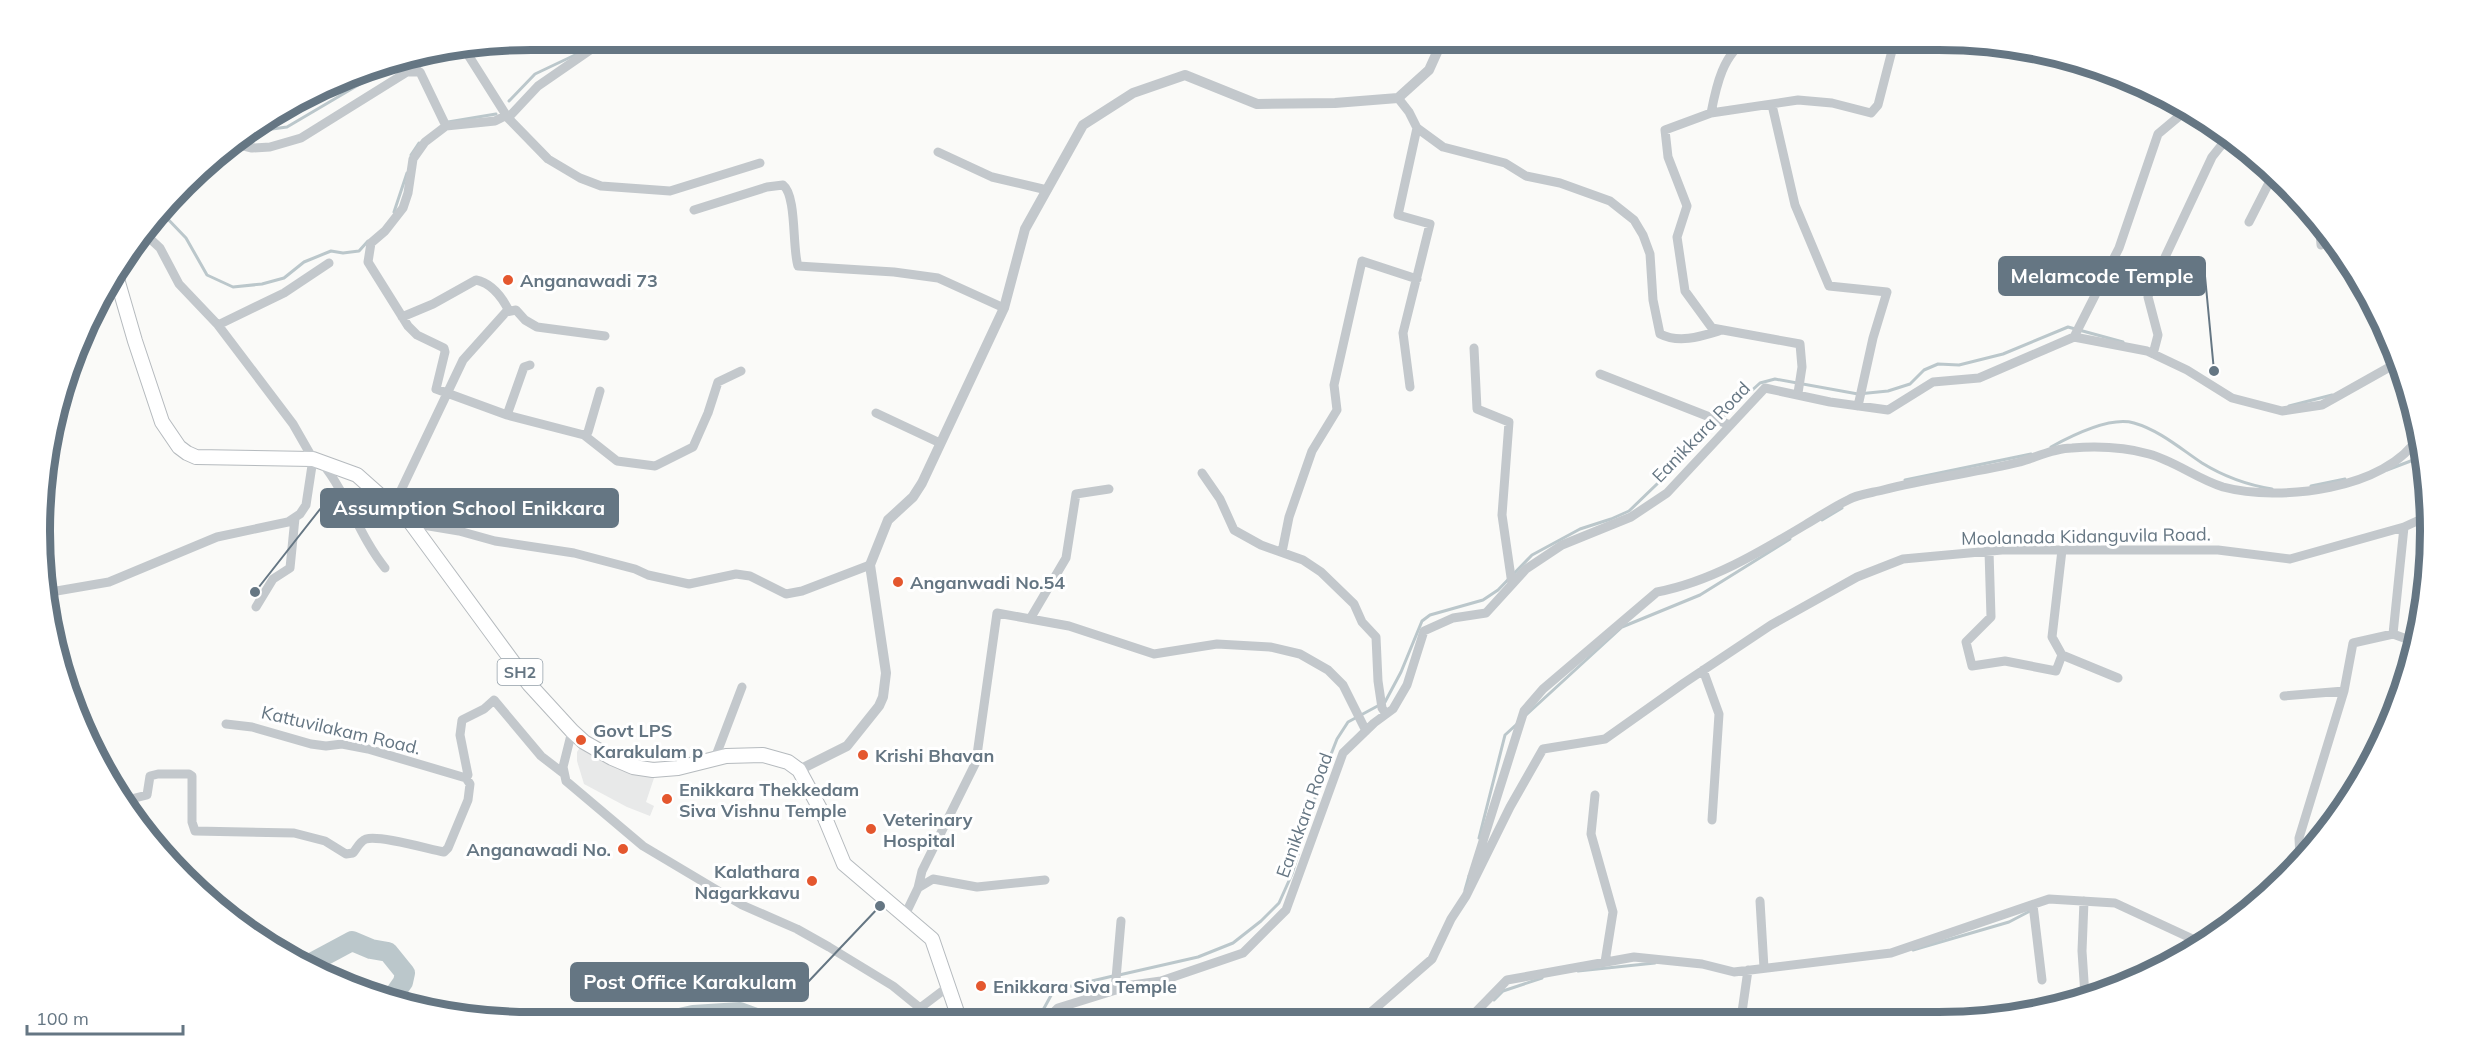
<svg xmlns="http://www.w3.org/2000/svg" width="2469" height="1061" font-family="Mulish,sans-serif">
  <rect width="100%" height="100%" fill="#fafaf8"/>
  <path fill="#e8e9e9" d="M583,743L655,775L646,802L654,806L650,816L627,807L584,784L577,761V752Z"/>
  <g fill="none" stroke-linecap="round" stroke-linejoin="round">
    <path stroke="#bbc7cb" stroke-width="3" d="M509,101L535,74L575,55L596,39
      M448,122L496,114
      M249,130L257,131L287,127L399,61
      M411,155L419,143
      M394,212L407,173
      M163,214L186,238L207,275L233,287L262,284L284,278L304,262L331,251L343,253L359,251L368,241
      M2289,406L2332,395
      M2051,447C2071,436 2110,416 2134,423C2159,430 2181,449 2202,463C2223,476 2248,485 2272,489
      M2387,470L2416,459L2421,452
      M1905,480L2031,454
      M2311,486L2345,479
      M1822,520L1842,508
      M1526,715L1622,627L1700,595L1790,539
      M1479,838L1505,735L1517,724
      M1465,890L1469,876
      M1913,950L2009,922L2032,910
      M1578,971L1655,963
      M1119,975L1198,957L1233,943L1261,921L1279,903L1292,874L1319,785L1337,739L1348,722L1385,702L1401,672L1422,621L1430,615L1483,600L1498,590L1532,555L1580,529L1611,519L1629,511L1685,457L1693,444L1760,383L1775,379L1858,394L1888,391L1910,384L1924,370L1938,364L1959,365L2003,354L2068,327L2123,342
      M1494,1000L1503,991L1542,978
      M1037,1021L1054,990L1113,976"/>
    <path stroke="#bbc7cb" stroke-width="20" d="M311,963L352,941L371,949L388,952L405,973L403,982L391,999
      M662,1022L693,1015L740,1012L764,1021"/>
    <g stroke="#b5babe" stroke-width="16">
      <path id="primary" d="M115,272L135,341L162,422L179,447L187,453L196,457L313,459L357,475L411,523L529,684L572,731L584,742L612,758L633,767L653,770L678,768L726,756L763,755L788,762L799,770L825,818L844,864L932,939L960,1021"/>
    </g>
    <path stroke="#c3c8cc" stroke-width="9" d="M1749,39C1723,52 1716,87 1711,113L1798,100L1832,103L1871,113L1878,105L1895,39
      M465,50L508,118L548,159L580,178L601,186L670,191L760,163
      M407,72H420L446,126
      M1398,98L1409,112L1417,128L1443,147L1505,163L1526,176L1560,183L1610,201L1634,220L1643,235L1650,254L1653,300L1660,334C1680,344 1702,336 1722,330
      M1772,105L1795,205L1829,286L1887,292L1873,338L1858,406
      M1711,113L1665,130L1668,157L1687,206L1677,237L1685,291L1712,328L1800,344L1802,367L1798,393
      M507,115L495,121L446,126L425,142L413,159L408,193L403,208L385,231L371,243L368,262L408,326L417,335L444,348L445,352L436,389L507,415L584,435L588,432L600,391
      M508,118L538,86L606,39
      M231,143L252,148L270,147L301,138L407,72L429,56
      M938,152L992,177L1047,190
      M694,210L767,187L783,185C797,196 792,248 798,266L894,272L938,278L1004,308
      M2319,221L2321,245
      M2249,222L2274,173
      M402,317L433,304L476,280C491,283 502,297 509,311
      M218,325L284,293L329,263
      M2074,337L2147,351L2187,370L2232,398L2282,411L2322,405L2395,364
      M1474,348L1477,409L1509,422L1502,515L1512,584
      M2153,354L2158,335L2148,297L2151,287L2212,157L2220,147L2230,138
      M1600,374L1730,425
      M1410,387L1403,333L1430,224L1398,215L1417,128
      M876,413L940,443
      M507,415L524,367L530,365
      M584,435L617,461L655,466L693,447L708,413L718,382L741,371
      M322,463C348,495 359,536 385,568
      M1202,473L1220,499L1234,530L1261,545L1303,560L1321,572L1354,604L1362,622L1376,637L1378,681L1382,708L1386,714
      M393,507L463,360L506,312L516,310L525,320L537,327L605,336
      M411,523L459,531L495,541L574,553L635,569L648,575L689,584L736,574L750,576L786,594L802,591L870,565
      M2062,550L2052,637L2062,655L2118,678
      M1989,551L1991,617L1966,642L1972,666L2005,661L2056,671L2062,655
      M1282,552L1289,517L1312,451L1337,410L1334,385L1362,261L1417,279
      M45,593L109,582L217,537L288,522L300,514L306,505L313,459L293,424L218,325L179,284L160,248L146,235
      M256,607L273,579L290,568L295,518
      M1030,619L1066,558L1076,494L1109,489
      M2393,634L2404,527
      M1703,670L1719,714L1712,820
      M2344,691L2353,643L2393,634L2415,642
      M2284,696L2344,691L2299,838L2300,858
      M226,724L252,727L311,744L326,746L342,744L368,749L466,778L468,775L460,735L462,720L484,709L494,700L541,756L563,773
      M572,731L563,767L566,781L643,846L742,905L797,929L829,947L893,986L920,1008L949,986
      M715,758L742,687
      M1595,795L1591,834L1613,912L1605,962
      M123,801L147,795L150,776L158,774H189L192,776V822L195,831L294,833L325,841L346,854L353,853C357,848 360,841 366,839C380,835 428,849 444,852L448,848L468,800L470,784L466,778
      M1472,876L1524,711L1543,689L1657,592C1710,582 1760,552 1805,525C1819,517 1833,507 1848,500C1858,494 1871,493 1883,490C1928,478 1975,473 2020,462C2037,457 2054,448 2072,448C2098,446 2124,447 2149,454C2175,461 2197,479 2223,487C2279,502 2387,490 2419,436
      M918,888L922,871L976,762L997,613L1069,626L1154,654L1217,644L1270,647L1300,654L1328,670L1343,685L1366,731
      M1760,901L1764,968
      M2084,901L2082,951L2085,996
      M2033,905L2042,980
      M905,915L918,888L933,879L977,887L1045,880
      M1115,990L1121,921
      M1481,1007L1487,1019
      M1469,1019L1507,980L1634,957L1702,964L1734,972L1891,953L2049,899L2115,903L2197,941
      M1741,1019L1748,970
      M1362,1020L1432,959L1451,919L1466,896L1510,807L1543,749L1605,739L1684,683L1771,625L1857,577L1903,559L2002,550H2218L2290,559L2404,527L2428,516
      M1045,1021L1058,1008L1132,985L1161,981L1243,953L1286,910L1343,753L1374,723L1393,709L1407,685L1424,631L1453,618L1486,613L1526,569L1562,545L1631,517L1667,493L1765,388L1830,402L1888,410L1933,382L1979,378L2074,337L2119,248L2158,134L2189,108"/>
    <path stroke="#c3c8cc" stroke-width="10" d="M799,770L847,746L879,706L883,697L886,673L870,565L888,520L913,497L922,483L1004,308L1025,229L1083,125L1133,93L1185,75L1257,104L1335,103L1398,98L1429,70L1443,39"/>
    <use href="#primary" stroke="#fff" stroke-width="14"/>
  </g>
  <g fill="#e4572e" stroke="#fff" stroke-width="2">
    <circle cx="508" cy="280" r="6"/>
    <circle cx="898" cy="582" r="6"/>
    <circle cx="581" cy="740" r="6"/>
    <circle cx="863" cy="755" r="6"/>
    <circle cx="667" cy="799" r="6"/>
    <circle cx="871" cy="829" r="6"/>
    <circle cx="623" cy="849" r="6"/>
    <circle cx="812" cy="881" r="6"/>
    <circle cx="981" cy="986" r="6"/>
  </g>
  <g text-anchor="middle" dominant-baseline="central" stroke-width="6" stroke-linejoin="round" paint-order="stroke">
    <rect fill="#fff" stroke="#939fa8" stroke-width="1.5" x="497.5" y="659" width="45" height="26" rx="4.5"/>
    <g font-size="16" font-weight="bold" fill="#657683">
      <text x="520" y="672">SH2</text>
    </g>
    <g font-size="18" font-weight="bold" fill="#657683" stroke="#fff" text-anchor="start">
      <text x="520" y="280">Anganawadi 73</text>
      <text x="910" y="582">Anganwadi No.54</text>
      <text x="593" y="730">Govt LPS<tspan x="593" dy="21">Karakulam p</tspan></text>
      <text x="875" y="755">Krishi Bhavan</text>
      <text x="679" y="789">Enikkara Thekkedam<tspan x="679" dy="21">Siva Vishnu Temple</tspan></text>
      <text x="883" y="819">Veterinary<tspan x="883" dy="21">Hospital</tspan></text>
      <text x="611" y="849" text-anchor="end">Anganawadi No.</text>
      <text x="800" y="871" text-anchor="end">Kalathara<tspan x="800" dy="21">Nagarkkavu</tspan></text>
      <text x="993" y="986">Enikkara Siva Temple</text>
    </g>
    <g font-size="18" fill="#657683" stroke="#fff">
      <text transform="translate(1701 432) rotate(-46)">Eanikkara Road</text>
      <text transform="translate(2086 536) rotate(-1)">Moolanada Kidanguvila Road.</text>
      <text transform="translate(341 730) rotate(13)">Kattuvilakam Road.</text>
      <text transform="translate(1304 815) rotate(-70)">Eanikkara Road</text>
    </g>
  </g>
  <path d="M0 0H2469V1061H0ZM531 50H1939A481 481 0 0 1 2420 531V531A481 481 0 0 1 1939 1012H531A481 481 0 0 1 50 531V531A481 481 0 0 1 531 50Z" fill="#fff" fill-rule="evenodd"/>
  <path fill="none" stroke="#657683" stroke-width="8" d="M531 50H1939A481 481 0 0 1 2420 531V531A481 481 0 0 1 1939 1012H531A481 481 0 0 1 50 531V531A481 481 0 0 1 531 50Z"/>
  <path fill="none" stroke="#657683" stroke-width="2" d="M2214 371L2205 276M255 592L321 508M880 906L808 982"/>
  <g fill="#657683" stroke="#fff" stroke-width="2">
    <circle cx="2214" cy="371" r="6"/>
    <circle cx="255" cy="592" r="6"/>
    <circle cx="880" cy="906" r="6"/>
  </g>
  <g fill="#657683" stroke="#657683" stroke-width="2">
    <rect x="1999" y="257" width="206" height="38" rx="6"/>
    <rect x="321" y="489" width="297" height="38" rx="6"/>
    <rect x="571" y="963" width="237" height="38" rx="6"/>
  </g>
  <g font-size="20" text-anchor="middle" font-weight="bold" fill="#fff">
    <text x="2102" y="283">Melamcode Temple</text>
    <text x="469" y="515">Assumption School Enikkara</text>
    <text x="690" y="989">Post Office Karakulam</text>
  </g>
  <path d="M27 1025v9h156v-9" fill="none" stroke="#657683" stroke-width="3"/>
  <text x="36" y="1025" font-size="18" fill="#657683" stroke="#ffffff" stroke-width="4.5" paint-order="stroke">100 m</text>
</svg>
